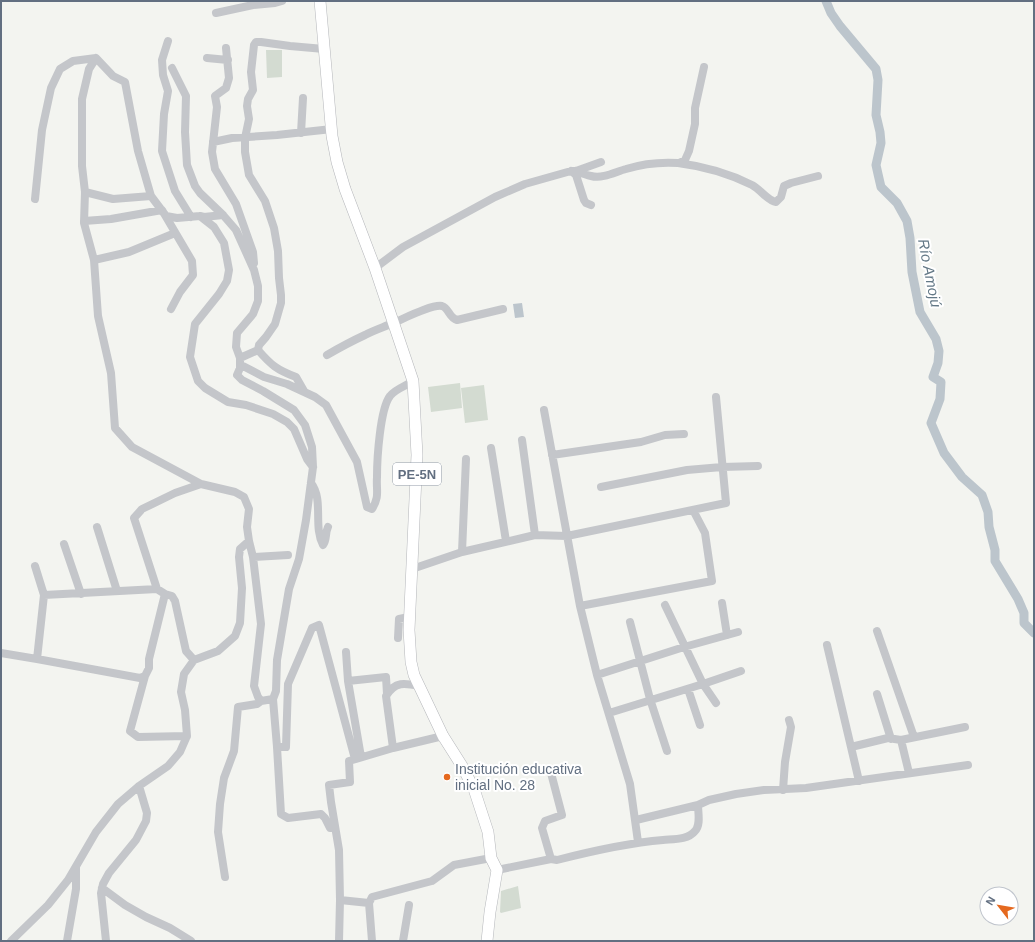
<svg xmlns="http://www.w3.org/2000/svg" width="1035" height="942" font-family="Helvetica,sans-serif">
  <rect width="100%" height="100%" fill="#f3f4f0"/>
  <path fill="#d3dbd1" d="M266,50H282V77L267,78Z
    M460,383L462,408L431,412L428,387Z
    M484,385L488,420L465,423L461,388Z
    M518,886L521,908L501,913L500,912L501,891Z"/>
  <path fill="#bcc5cc" d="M522,303L524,317L515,318L513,304Z"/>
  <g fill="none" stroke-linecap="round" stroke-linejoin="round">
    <path stroke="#bcc5cc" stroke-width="9" d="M826,1L831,13L840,26L876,69L878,80L876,115L880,132L881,143L876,165L878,174L881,187L897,203L907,221L910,238L912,272L920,312L936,339L939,351L938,363L933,377L941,382L940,399L931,423L944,453L962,477L982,495L988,512L989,527L995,550V561L1018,599L1024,613V623L1034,633"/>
    <g stroke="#b4b6ba" stroke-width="12">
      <path id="highway" d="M320,1L332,136L337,162L345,189L375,268L413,381L417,455L409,630L411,662L414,675L443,736L462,766L474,789L488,832L491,858L497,870L490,912L487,941"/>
    </g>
    <path stroke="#c4c6ca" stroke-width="8" d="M216,13L253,5L275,3L282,1
      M168,41L162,60L163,75L168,91L164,114L162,151L175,191L191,217
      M226,48L229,78L226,88L215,96L217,107L212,152L215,169L236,204L253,252L254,263
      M96,58L89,69L82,99V166L85,192L84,223L94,260L98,316L111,373L115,428L132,447L201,484L235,492L244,497L249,509L247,527L249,541
      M207,58L228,60
      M172,68L186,96L185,132L187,165L195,186L200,193L223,215L236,230L254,270L258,286V301L253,314L237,333L236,347L240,358V368
      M301,133L303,98
      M213,142L232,138L277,135L332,129
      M679,163L685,160L689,151L695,124V108L704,67
      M571,171L576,175L584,200L586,203L591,205
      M576,171C581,173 586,175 591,176C603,179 615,172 626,169C642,164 662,162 678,163C702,166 730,174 752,185C761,190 768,201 776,202L781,197L784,186L791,183L818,176
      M85,192L113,199L151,196
      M35,199L42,130L51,88L60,69L73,61L96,58L113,76L125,82L138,151L151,196L166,216L177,218L200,216L214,227L224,243L229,270L227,281L219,294L195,324L190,357L198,381L205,388L228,402L246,405L273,414L287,422L294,429L307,459L313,467
      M200,216L204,217L223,215
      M84,221L111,219L162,210L192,261L193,275L180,292L171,309
      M94,260L129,252L175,233
      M375,268L403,247L495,197L525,184L571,171H576L601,162
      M327,355C339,348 352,341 365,335C374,330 384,327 393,323C403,319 432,304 442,306C449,308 449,318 457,320L503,309
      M240,358L258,350
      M304,391L296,377C277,370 271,365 258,350L259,345L266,337L275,324L281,303V295L279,278L278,251L274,228L265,201L249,175L245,152V138L249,119L247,106L248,99L253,90L251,72L254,45L256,42H261L290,46L324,49
      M544,410L580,606L597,675L630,784L638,842
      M522,440L535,535
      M491,448L506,541
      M552,455L641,442L665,435L684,434
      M311,483C324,500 313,526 323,545C327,540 325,533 328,527
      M601,487L687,470L722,467L758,466
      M97,527L117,591
      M64,544L81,594
      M462,552L466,459
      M253,557L288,555
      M35,566L44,595
      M412,569L462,552L535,535L567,536L726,503L716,397
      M157,589L134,518L142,509L175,493L201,484
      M722,603L727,635
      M665,605L703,684L716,703
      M580,606L712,581L705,533L693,510
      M630,622L650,699L667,751
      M877,631L914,737
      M398,638L399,619L409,617
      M827,645L859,781
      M346,652L348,681L361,757
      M1,653L37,659L140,678L145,676L149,668V659L165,594L172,596L175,601L186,651L194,660
      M37,659L44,595L157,589L165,594
      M597,675L684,647L738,632
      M145,676L130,731L138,737L187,736
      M348,681L386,677L387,694
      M688,689L700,725
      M877,694L891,739
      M273,699L277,747L281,814L288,818L321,814L325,818L330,828H335L334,824
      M609,713L703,684L741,671
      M277,747H286L288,684L312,628L319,625L355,759
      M851,747L888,738L901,740
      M393,748L386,696C395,681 405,683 419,686
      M551,773L562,815L545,821L542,828L551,859
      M909,773L901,740L965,727
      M783,790L785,762L791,727L789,720
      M636,820L698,805
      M497,870L551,859L557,860C592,851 627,843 663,840C673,839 688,840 695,831C701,825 698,813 698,805L709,800L736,794L764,790L806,788L968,765
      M225,877L218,832L220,804L224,778L234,751L238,707L257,704L261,701
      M102,888L125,905L146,917L170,928L191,941
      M369,903L372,897L432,881L454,865L491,858
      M11,941L48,905L68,880L96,832L118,804L139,786L168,766L180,752L187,736L185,710L181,692L184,674L194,660L218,651L235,636L240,623L242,588L239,557L240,549L249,541L253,557L261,624L254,686L258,697L261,701L273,699L276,691L277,660L289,589L299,559L306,520L313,467L312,447L305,425L294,410L263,391L242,380L237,375L240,368L243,366L264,377L287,384L315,397L326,405L357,462L367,507L372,509C380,496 376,491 377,477C377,459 380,409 390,396C395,389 406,386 413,381
      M67,941L76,889V867
      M106,941L101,893L103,884L109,873L136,840L146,821L147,813L139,786
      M339,941L340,900
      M372,941L369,903L340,900L339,850L331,802L329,785L350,782L349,761L393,748L443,736
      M403,941L409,905"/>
    <use href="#highway" stroke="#fff" stroke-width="11"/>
  </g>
  <circle fill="#e5691f" stroke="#fff" stroke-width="1.5" cx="447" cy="777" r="4"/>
  <g text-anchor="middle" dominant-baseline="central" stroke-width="4" stroke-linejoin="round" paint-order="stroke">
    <rect fill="#fff" stroke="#919aa7" stroke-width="1" x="393" y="463" width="48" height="22" rx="3"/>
    <g font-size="13" font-weight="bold" fill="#626f81">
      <text x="417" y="474">PE-5N</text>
    </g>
    <g font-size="14" fill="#626f81" stroke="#fff" text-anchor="start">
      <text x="455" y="769">Institución educativa<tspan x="455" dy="16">inicial No. 28</tspan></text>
    </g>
    <g font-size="15" font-style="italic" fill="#637886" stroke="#fff">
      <text transform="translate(930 273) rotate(79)">Río Amojú</text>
    </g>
  </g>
  <rect width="1035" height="942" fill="none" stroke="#626f81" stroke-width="4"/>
  <g transform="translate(999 906) rotate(301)"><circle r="19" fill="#ffffff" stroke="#c0c5cd"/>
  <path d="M0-3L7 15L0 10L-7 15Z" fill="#e5691f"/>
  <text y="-6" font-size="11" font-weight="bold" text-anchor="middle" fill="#626f81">N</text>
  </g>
</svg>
